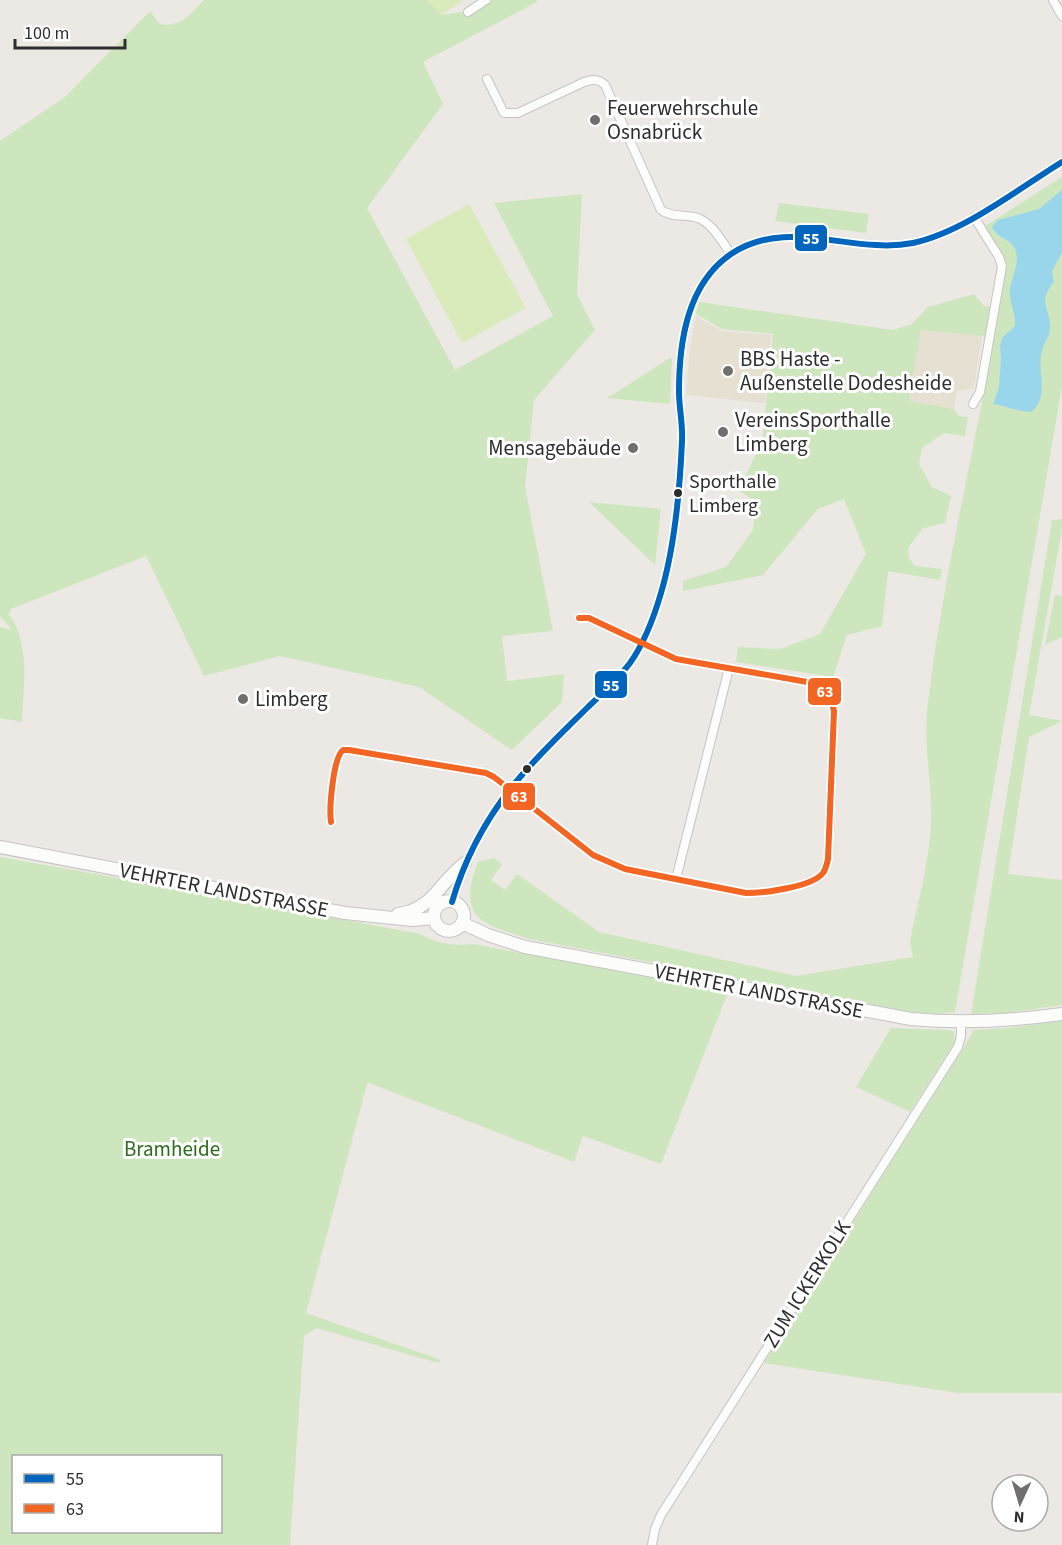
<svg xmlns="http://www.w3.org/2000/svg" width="1062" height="1545" font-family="'Source Sans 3',sans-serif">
  <rect width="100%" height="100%" fill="#ece8e4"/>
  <path fill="#e6e0d3" d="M696,316L721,331L771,335L765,403L686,395L690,346Z
    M921,329L982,336L974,388L957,391L954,409L909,401Z"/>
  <path fill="#cee6be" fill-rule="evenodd" d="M204,0H427L441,15L474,10L491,0H538L535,3L423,62L443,104L367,208L455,370L553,316L494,203L582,194L577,294L595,330L534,400L525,487L553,631L502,636L507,681L564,674L562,702L512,750L419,687L280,656L204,676L146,556L11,609L9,614C31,646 23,685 22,722L0,718V627L12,630L0,616V141L65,97L150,11L160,24C181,28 190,14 204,0Z
    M1062,177V386L955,1012L939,1014L912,1012L529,939C482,924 456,919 478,862L494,858L502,864L491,880L505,890L517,874L599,932L796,976L913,957L910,941C918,899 932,855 931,812C931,778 924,746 927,712C941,586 972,462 994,337L921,330L909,401L954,409L959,416L968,417L965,436L944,433L922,448L919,464L932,487L951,496L945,523L923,528L908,548L909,558L915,566L942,569L940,580L888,571L882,626L847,635L833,677L736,662L738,647L780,649L820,634L866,554L844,499L818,509L763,575L683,591V581L726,567L753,530L755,501L738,490L762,443L773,334L722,329L696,314L699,302L893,330L912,324L928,307L974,294L984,306L999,308L1003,255L985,226Z
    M779,203L869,214L866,233L775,221Z
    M670,358L672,359L670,404L607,398Z
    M589,502L661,509L655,565Z
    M1062,519V529L1029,715L1062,721L1029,737L1008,874L1062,880V1005L1008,1013L971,1014L1052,520Z
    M1055,595L1062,596V637L1045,645Z
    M0,857L197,892L420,934C440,944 451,946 473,944L728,992L661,1164L583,1136L574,1162L369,1083L367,1084L306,1313L441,1360L438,1363L316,1328L304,1336L290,1545H0ZM14,1456H220V1532H14Z
    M1062,1020V1393H958L764,1363L964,1047L974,1030L1009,1028Z
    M891,1028L949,1030L954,1032L955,1042L910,1112L856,1087Z"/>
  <path fill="#d9eabb" d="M427,0H463L441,15Z
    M469,204L526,308L462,343L406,239Z"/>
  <path fill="#99d6ec" d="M1062,190V253L1052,271L1054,282C1036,304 1051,307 1050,329C1050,336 1043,344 1042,351C1036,372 1051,395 1031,412C1017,411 1006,406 993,404L999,387L1001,358L1000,345L1003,337L1015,326C1016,312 1008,301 1010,288C1013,275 1022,257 1013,246C1007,237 999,240 992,227L998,220L1039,209Z"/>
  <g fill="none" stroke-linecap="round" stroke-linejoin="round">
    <g stroke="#c5c4c5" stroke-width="10">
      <path id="minor" d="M1053,0L1062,16
        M468,12L486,0
        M487,79L504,113H518L584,82C593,79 599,79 605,85L661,210C672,218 686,214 698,218C712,223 723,243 731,254
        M973,404L980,392L1002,266L999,257L974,217
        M331,822C329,809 333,758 343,750H349L486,773L494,777L593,855L625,869L746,893C764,893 812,887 823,873C826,869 827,863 828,859L834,711C831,697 826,690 813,683L676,659L589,618H579
        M676,879L729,668
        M452,902C465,858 487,817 516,782C538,755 564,731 588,707C603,693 618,679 630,663C645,642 654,617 661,593C674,549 680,487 682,441C683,424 679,408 679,392C679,342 687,284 731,254C787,216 852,255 913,243C964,232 1018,189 1062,162
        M652,1545L655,1529L661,1515L958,1047L961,1036V1022"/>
    </g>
    <g stroke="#c5c4c5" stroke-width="14">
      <path id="secondary" d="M0,847L345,913L412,920L434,918
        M434 916a15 15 0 1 1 30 0a15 15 0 1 1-30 0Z
        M398,914C433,910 440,881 465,863
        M462,923L488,935L525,947L911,1019C962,1024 1011,1021 1062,1014"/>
    </g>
    <use href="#minor" stroke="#fcfcfb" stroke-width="8"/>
    <use href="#secondary" stroke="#fcfcfb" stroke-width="12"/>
    <g stroke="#fff" stroke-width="10">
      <path id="bus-1" d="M452,902C465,858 487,817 516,782C538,755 564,731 588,707C603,693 618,679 630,663C645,642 654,617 661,593C674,549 680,487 682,441C683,424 679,408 679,392C679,342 687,284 731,254C787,216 852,255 913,243C964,232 1018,189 1062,162"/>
    </g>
    <g stroke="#fff" stroke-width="10">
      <path id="bus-2" d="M331,822C329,809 333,758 343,750H349L486,773L494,777L593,855L625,869L746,893C764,893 812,887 823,873C826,869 827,863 828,859L834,711C831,697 826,690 813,683L676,659L589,618H579"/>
    </g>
    <use href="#bus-1" stroke="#0065bd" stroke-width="6"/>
    <use href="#bus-2" stroke="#f26522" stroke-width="6"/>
  </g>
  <g fill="#706f6e" stroke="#fff" stroke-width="2">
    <circle cx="595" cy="120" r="6"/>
    <circle cx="728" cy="371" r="6"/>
    <circle cx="723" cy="432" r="6"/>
    <circle cx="633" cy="448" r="6"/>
    <circle cx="243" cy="699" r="6"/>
  </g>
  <g fill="#2e2e2e" stroke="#fff" stroke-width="2">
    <circle cx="678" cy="493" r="5"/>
    <circle cx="527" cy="769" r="5"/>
  </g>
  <g text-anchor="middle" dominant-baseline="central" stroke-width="6" stroke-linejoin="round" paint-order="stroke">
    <g font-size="20" fill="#2e2e2e" stroke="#fff" text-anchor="start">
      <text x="689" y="482">Sporthalle<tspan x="689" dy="24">Limberg</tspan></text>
    </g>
    <g font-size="21" fill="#2e2e2e" stroke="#fff" text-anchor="start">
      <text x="607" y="108">Feuerwehrschule<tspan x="607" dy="24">Osnabrück</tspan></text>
      <text x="740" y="359">BBS Haste -<tspan x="740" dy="24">Außenstelle Dodesheide</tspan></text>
      <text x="735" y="420">VereinsSporthalle<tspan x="735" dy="24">Limberg</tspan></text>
      <text x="621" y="448" text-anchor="end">Mensagebäude</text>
      <text x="255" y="699">Limberg</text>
    </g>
    <g font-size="21" fill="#2e2e2e" stroke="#fff">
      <text transform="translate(224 890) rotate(11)">VEHRTER LANDSTRASSE</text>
      <text transform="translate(759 991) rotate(11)">VEHRTER LANDSTRASSE</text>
      <text transform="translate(807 1284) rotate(-58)">ZUM ICKERKOLK</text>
    </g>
    <g font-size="21" fill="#2c6e1b" stroke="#fff">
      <text x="172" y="1149">Bramheide</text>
    </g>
  </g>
  <g stroke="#fff" stroke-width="2">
    <rect x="794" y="224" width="34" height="28" rx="6" fill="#0065bd"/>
    <rect x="594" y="670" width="34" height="29" rx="6" fill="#0065bd"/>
    <rect x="807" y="677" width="35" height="29" rx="6" fill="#f26522"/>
    <rect x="502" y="782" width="34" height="29" rx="6" fill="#f26522"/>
  </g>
  <g font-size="16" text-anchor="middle" font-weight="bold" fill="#fff">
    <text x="811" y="244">55</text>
    <text x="611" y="691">55</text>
    <text x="825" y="697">63</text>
    <text x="519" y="802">63</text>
  </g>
  <rect x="12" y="1455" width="210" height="78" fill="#ffffff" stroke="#ababab" stroke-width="1.5"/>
  <rect x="24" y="1474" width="30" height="9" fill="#0065bd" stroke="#ababab" stroke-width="1.5"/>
  <text x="66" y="1485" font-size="18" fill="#2e2e2e">55</text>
  <rect x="24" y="1504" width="30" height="9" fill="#f26522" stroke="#ababab" stroke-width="1.5"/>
  <text x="66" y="1515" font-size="18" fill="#2e2e2e">63</text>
  <g transform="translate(1020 1503) rotate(184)"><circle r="28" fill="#ffffff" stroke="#ababab" stroke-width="1.5"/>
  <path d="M0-4.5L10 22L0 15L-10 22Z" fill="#706f6e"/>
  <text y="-9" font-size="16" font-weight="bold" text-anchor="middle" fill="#2e2e2e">N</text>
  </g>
  <path d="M15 39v9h110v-9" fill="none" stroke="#2e2e2e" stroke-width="3"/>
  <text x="24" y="39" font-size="18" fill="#2e2e2e" stroke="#ffffff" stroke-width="4.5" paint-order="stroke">100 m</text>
</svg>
